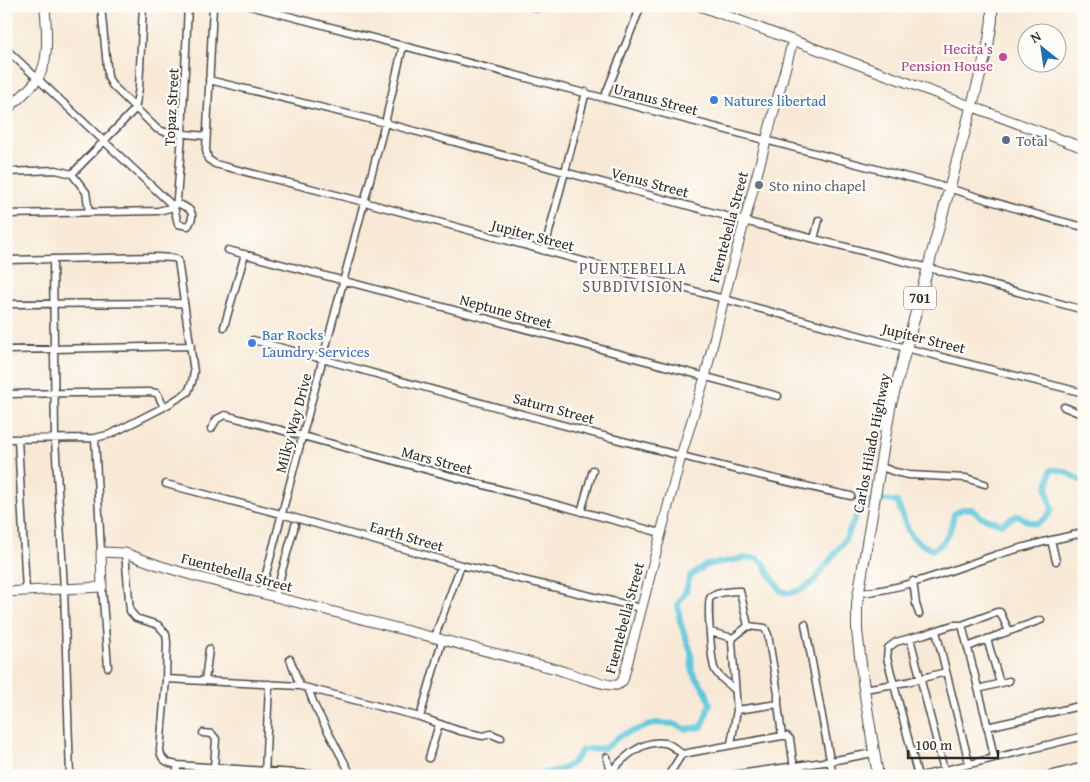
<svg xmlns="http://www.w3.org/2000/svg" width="1090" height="782" font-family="'Gentium Book Plus',serif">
  <rect width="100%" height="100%" fill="#fdfcf7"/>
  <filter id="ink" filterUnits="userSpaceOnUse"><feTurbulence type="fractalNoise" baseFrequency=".02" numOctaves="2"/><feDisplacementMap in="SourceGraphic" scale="10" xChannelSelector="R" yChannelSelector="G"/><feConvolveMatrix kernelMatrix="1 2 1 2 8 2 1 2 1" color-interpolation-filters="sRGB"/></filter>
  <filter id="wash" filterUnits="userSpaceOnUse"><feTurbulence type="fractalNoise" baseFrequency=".0096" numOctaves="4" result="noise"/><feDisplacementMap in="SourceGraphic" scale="20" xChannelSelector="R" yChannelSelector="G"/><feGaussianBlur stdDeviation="1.12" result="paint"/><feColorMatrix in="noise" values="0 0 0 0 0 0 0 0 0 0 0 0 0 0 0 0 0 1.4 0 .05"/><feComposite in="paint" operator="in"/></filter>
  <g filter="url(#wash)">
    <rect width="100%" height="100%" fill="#f8e9d6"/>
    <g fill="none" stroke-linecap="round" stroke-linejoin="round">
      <path stroke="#60c8dd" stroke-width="6" d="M532,776C556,770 569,773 582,750L605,748L621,735L656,723L674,724L686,729L702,727L710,703L705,690L692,672L691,652L680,622L678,604L686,591L690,576L706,565L745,558H756L764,563L768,572L781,591L790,593L801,590L814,581L845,540L863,502L885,500L897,502C908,526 904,537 932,550C947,544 952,528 954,514L963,509H972L981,517L1001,524L1018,515L1025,520L1036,524L1045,519L1052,510L1047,490L1051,470C1063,469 1070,473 1079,480H1084"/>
    </g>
  </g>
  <g filter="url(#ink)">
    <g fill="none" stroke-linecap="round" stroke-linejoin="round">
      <g stroke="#4a4845" stroke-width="9">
        <path id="street" d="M101,6L108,77L112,85L157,129L165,132L206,136
          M213,6L206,150L208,159L215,164L364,202L906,348L1084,393
          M250,6C477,64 703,125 930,183C981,197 1032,215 1084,227
          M532,6L537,8L541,6
          M6,49L174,207L178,224L188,226C198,212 188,207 176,203
          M209,80L385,123L744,221L929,268L1084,310
          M604,98L641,6
          M6,172L56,170L72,174L86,192L89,212
          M72,174L135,109L139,88L143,6
          M175,206L177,199L182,134L188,6
          M6,214L158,211L174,207
          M814,239L819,220
          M228,250L778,396
          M544,251L586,92
          M53,259L55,439L64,589L70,776
          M6,260L155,257L174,258L178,260L194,372L192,382L188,392L164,407L111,434L95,438L6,439
          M6,304L184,303
          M224,327L245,254
          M253,340C451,394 649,452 851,496
          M6,350L191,346
          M6,394L149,392L157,393L164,407
          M1064,407L1084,415
          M211,429L217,419L225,415L661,533
          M95,438L101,552
          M18,439L26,591
          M879,466L895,472L909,475L966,478L985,484
          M166,484L281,514L461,565L641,608
          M581,512L593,470
          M1051,540L1056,561
          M125,553L130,611L136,618L158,625L166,634L167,642L166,679L160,750C161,761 168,763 177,765L339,776
          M913,581L916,604L919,614
          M102,587L108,667
          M261,593L385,123L403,46
          M859,593C906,589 951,570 996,555C1023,547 1050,540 1078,534
          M275,596L295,525
          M805,624L833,776
          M962,625L986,719L994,758
          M936,631L969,763
          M710,632L733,638
          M910,638L944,770
          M434,639L461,565
          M987,639L1000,683
          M968,647L990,638L1041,620
          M290,659L300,686
          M166,679L300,686L420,717L460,731L483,736L491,734L501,738
          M205,681L209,649
          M308,688L315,707L348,769L349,772L345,776
          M734,689C729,684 718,677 715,670C711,663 707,602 710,598C715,592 733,591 740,591L748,626
          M864,689L907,682L946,672
          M978,689L1009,681
          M737,710L778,704
          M420,717L442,641
          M987,727L1084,705
          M203,733L212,734L216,739L214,767
          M731,744L737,710L732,642L733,638L748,626L765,628L768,635L778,694V704L782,736
          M607,757L612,776
          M429,758L439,724
          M611,771C625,757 643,739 665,743C671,744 677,750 682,754
          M177,776V765
          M265,776L269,684
          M668,776L682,754L782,736H787L790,739L795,776
          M725,776L831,761L873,753
          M918,776L887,658L888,648L896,642L925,634L953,625H962L997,612H1000L1009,631
          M921,776L1084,736
          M1046,776L1084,766"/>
      </g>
      <g stroke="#4a4845" stroke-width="11">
        <path id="secondary" d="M700,6L1084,148
          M6,111C16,101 28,91 37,80C51,60 46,29 45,6
          M6,592L102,587L101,552L125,553L158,565L194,576L556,669C569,673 607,687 617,685C621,684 621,682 623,680L681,456L705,377L724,298L793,40"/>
      </g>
      <g stroke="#4a4845" stroke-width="12">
        <path id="primary" d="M878,776L864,689L857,631V603L863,567L890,408L988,46L992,20V6"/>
      </g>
      <use href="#street" stroke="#fff" stroke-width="6"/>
      <use href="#secondary" stroke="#fff" stroke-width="9"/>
      <use href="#primary" stroke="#fff" stroke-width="10"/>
    </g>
  </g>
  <circle fill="#d1479c" stroke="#fdfcf7" stroke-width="2" cx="1003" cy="57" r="5"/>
  <g fill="#3f7fe0" stroke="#fdfcf7" stroke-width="2">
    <circle cx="714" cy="100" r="5"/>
    <circle cx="252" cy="343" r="5"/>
  </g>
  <circle fill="#5c6f8a" stroke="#fdfcf7" stroke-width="2" cx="1006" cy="140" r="5"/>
  <circle fill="#6b7280" stroke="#fdfcf7" stroke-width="2" cx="759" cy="185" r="5"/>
  <g text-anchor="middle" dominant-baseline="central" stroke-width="4.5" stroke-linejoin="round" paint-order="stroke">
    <rect fill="#fdfcf7" stroke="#6a6a68" stroke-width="1" x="904" y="286.5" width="32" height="23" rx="4"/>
    <g font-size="14" font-weight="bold" fill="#2b2b2b">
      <text x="920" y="298">701</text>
    </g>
    <g font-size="15" fill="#b23c85" stroke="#fdfcf7" text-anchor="end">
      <text x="993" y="48">Hecita’s<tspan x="993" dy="17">Pension House</tspan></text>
    </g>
    <g font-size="15" fill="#2b2b2b" stroke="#fdfcf7">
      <text transform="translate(656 99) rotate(15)">Uranus Street</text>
      <text transform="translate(171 107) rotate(-87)">Topaz Street</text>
      <text transform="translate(650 182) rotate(15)">Venus Street</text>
      <text transform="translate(728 227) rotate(-75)">Fuentebella Street</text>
      <text transform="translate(533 235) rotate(15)">Jupiter Street</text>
      <text transform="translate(506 311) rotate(15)">Neptune Street</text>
      <text transform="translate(924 338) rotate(14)">Jupiter Street</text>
      <text transform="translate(554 408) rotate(15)">Saturn Street</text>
      <text transform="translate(293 423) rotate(-75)">Milky Way Drive</text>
      <text transform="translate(871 443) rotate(-79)">Carlos Hilado Highway</text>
      <text transform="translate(437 460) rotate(15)">Mars Street</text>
      <text transform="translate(407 536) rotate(16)">Earth Street</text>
      <text transform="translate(237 572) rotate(15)">Fuentebella Street</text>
      <text transform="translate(624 618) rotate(-75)">Fuentebella Street</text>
    </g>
    <g font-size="15" fill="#366cbe" stroke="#fdfcf7" text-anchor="start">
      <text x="724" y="100">Natures libertad</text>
      <text x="262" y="334">Bar Rocks<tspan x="262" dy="17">Laundry Services</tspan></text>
    </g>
    <g font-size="15" fill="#4e5e75" stroke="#fdfcf7" text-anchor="start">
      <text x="1016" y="140">Total</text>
    </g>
    <g font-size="15" fill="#5b616d" stroke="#fdfcf7" text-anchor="start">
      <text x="769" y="185">Sto nino chapel</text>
    </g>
    <g font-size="16" letter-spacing="1" fill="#615364" stroke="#fdfcf7">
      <text x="633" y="268">PUENTEBELLA<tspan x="633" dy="18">SUBDIVISION</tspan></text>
    </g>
  </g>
  <rect width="1090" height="782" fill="none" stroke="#fdfcf7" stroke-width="25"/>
  <g transform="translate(1042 48) rotate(330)"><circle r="24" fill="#fdfcf7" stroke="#a9a8a5"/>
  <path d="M0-4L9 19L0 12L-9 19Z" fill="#1f6fb2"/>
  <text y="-8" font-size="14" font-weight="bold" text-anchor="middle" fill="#2b2b2b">N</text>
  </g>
  <path d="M908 750v8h90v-8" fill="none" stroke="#2b2b2b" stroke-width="2.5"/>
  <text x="915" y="750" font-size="15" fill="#2b2b2b" stroke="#fdfcf7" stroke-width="4" paint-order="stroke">100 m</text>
</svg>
